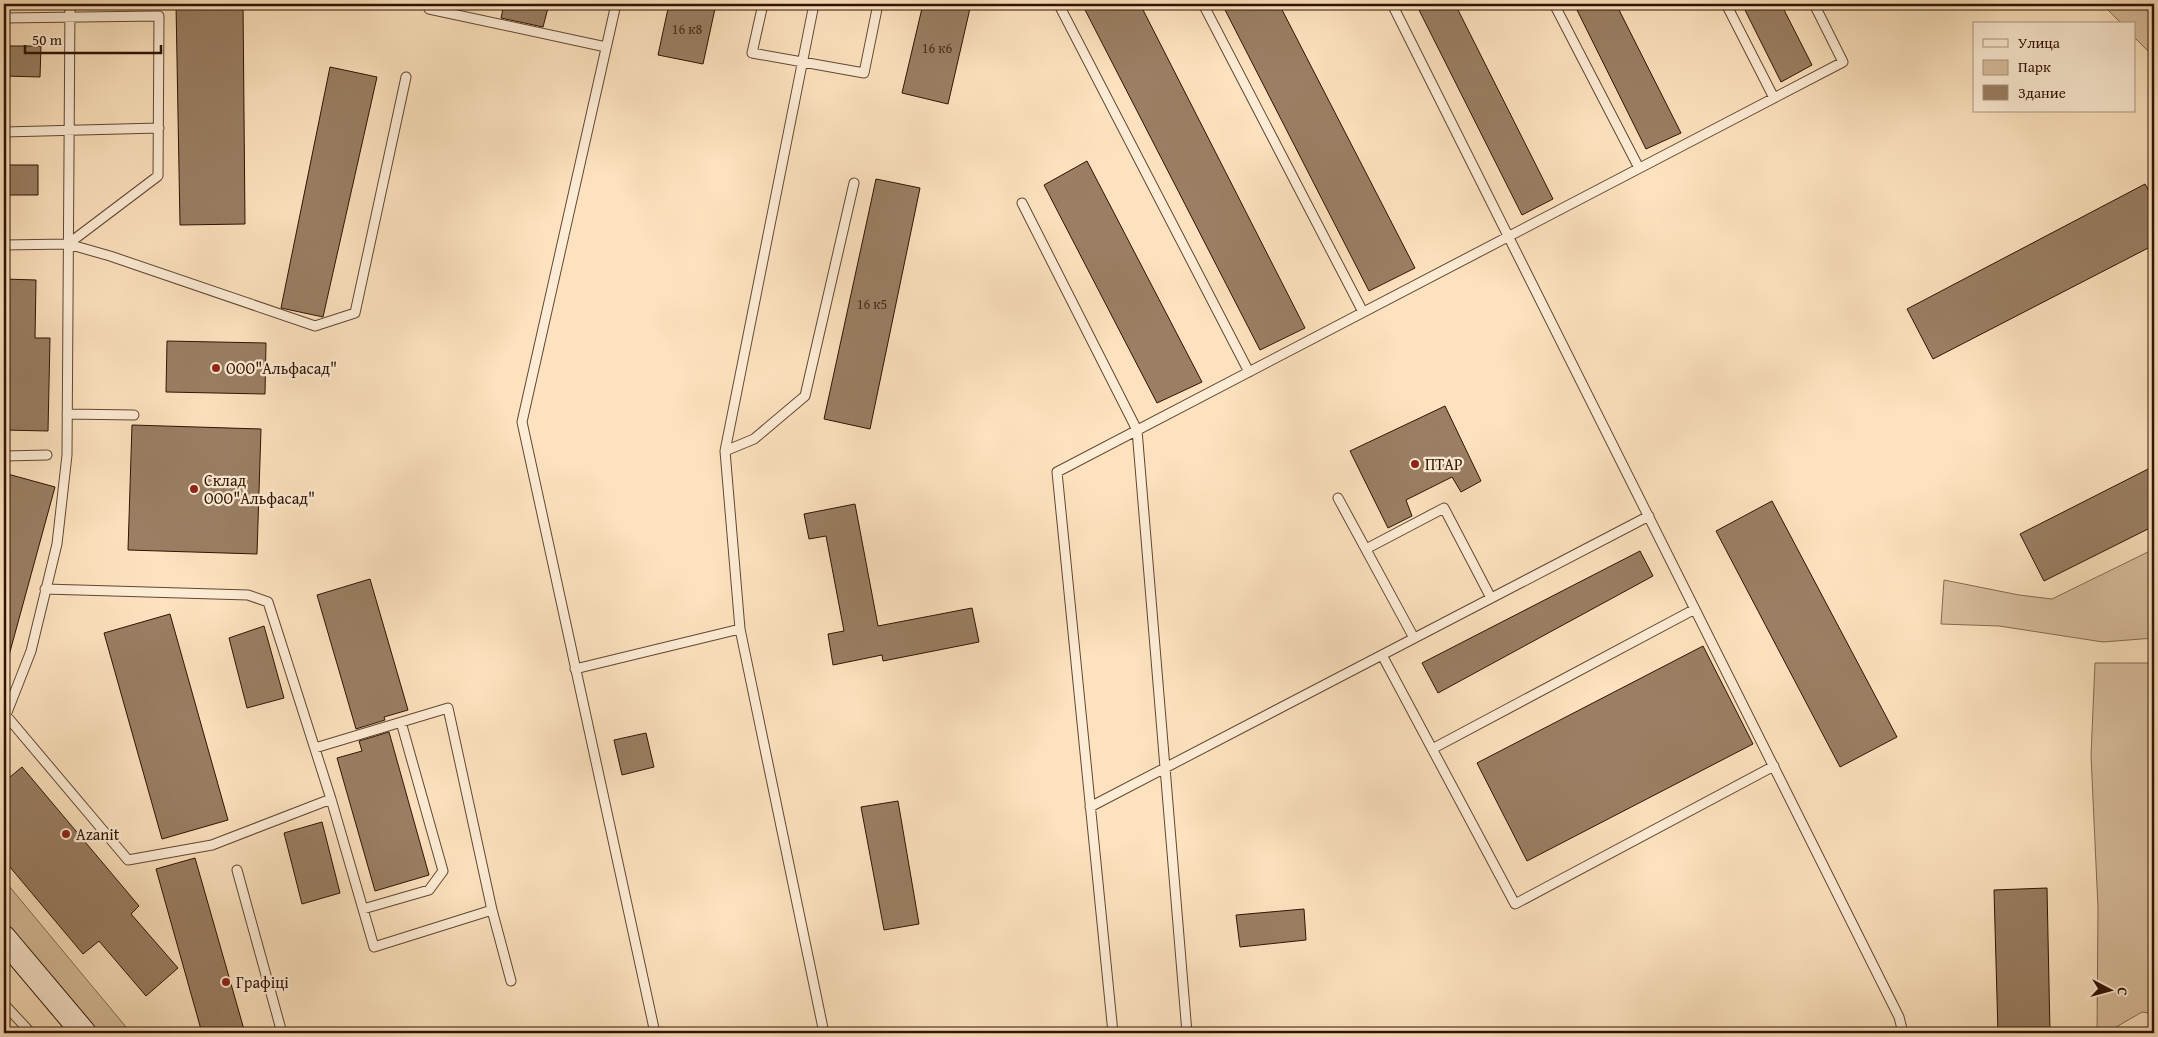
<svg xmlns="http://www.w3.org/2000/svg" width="2158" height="1037" font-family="'Gentium Book Plus',serif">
  <rect width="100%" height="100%" fill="#fce2be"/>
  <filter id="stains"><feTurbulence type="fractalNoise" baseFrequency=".004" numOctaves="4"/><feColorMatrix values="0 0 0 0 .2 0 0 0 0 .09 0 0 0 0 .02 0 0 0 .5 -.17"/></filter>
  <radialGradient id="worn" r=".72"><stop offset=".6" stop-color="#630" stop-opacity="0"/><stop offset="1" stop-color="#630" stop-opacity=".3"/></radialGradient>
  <path fill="#d9bf9e" stroke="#846950" d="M2107,4H2154V57L2134,37V24H2122L2104,6Z
    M2154,549V638L2103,642L1999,626L1941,624L1944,580L2019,595L2052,599Z
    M2095,663H2154V1014L2142,1012L2106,1033H2097L2098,908L2091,755Z
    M4,880L131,1033H84L4,938Z"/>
  <path fill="#9a7f64" stroke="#2f1302" d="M176,4H243L245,224L180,225Z
    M504,4H549L543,27L501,18Z
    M669,4H716L703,64L658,55Z
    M923,4H971L948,104L902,93Z
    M1082,4H1140L1305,328L1260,350Z
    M1222,4H1279L1415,268L1369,291Z
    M1416,4H1455L1553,199L1522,215Z
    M1574,4H1616L1681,133L1646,149Z
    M1742,4H1781L1812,65L1781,82Z
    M4,46H41L40,77L4,76Z
    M330,67L377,77L323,317L281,308Z
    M1087,161L1202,382L1157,403L1044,185Z
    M4,165H38V195H4Z
    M876,179L920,188L870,429L824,419Z
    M2145,184L2154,200V245L1933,359L1907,309Z
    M4,279L36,280L35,338H50L48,431L4,430Z
    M167,341L266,343L265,394L166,392Z
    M1445,406L1481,481L1461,492L1452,477L1406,500L1412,516L1388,528L1350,451Z
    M132,425L261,429L257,554L128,550Z
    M2154,466V526L2044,581L2020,534Z
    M4,473L55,487L8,659H4Z
    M1772,501L1897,737L1840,767L1716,531Z
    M855,504L878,626L972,608L979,642L883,661L882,655L833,665L828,634L844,631L826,536L809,539L804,514Z
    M1640,551L1653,576L1438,693L1422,663Z
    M370,579L408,710L384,717L385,720L356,729L317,595Z
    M170,614L228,820L162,839L104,633Z
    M264,626L284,698L247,708L229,638Z
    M1703,646L1753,744L1527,861L1477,763Z
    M389,732L429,875L375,891L337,758L362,751L359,741Z
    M646,733L654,767L622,775L614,740Z
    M22,767L139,906L131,914L178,968L146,996L99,941L83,954L4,860V782Z
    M898,801L919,924L884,930L861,807Z
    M322,822L340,893L302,904L284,833Z
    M195,858L245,1033H202L156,869Z
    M2047,888L2050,1033H1998L1994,890Z
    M1304,909L1306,940L1240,947L1236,915Z"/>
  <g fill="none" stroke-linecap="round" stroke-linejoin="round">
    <g stroke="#624731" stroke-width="11">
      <path id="service" d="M430,4L429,9L606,47
        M616,4L522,422L655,1033
        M763,4L752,53L864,73L878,4
        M814,4L725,451L740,629L824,1033
        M1203,4L1363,312
        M1392,4L1899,1017L1903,1033
        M1554,4L1639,168
        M1726,4L1774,98
        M1060,7L1249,372
        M4,18L159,16L158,176L68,244
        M4,132L159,128
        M1022,203L1137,430L1187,1033
        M4,245L68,244L110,256L315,326L355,313L406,77
        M67,414L134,415
        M725,451L754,439L805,396L854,183
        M4,456L47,455
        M1338,498L1414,638
        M1366,549L1444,508L1491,598
        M1382,655L1515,904L1774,766
        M575,669L740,629
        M4,713L128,860L212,845L331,799L268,602L248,595L45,589
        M4,720L31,651L57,544L67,455L70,4
        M315,748L448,708L492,910L511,981
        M1432,749L1695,609
        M331,799L374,947L492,910
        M1090,807L1649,516
        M237,870L282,1033
        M363,909L429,890L443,871L401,722
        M4,1004L31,1033
        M1113,1033L1057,472L1843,62L1814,4"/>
    </g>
    <g stroke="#2f1302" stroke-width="26">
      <path id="secondary" d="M4,938L84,1033"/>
    </g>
    <use href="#service" stroke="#fdecd5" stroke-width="9"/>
    <use href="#secondary" stroke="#fdecd5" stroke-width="24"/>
  </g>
  <g fill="#8f2418" stroke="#fdecd5" stroke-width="2">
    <circle cx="216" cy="368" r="5"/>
    <circle cx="1415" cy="464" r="5"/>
    <circle cx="194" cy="489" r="5"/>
    <circle cx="66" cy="834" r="5"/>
    <circle cx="226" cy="982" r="5"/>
  </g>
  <g text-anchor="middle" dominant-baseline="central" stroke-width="4.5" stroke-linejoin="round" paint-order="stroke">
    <g font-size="14" fill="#4a2e1a">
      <text x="687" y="29">16 к8</text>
      <text x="937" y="48">16 к6</text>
      <text x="872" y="304">16 к5</text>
    </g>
    <g font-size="16" fill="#2f1302" stroke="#fdecd5" text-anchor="start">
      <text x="226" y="368">ООО"Альфасад"</text>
      <text x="1425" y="464">ПТАР</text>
      <text x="204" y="480">Склад<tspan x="204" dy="18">ООО"Альфасад"</tspan></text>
      <text x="76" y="834">Azanit</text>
      <text x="236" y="982">Графіці</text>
    </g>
  </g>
  <rect width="2158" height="1037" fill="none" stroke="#fce2be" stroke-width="20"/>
  <rect x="5" y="5" width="2148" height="1027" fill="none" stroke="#2f1302" stroke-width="2.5"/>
  <rect x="10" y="10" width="2138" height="1017" fill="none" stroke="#2f1302"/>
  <rect x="1973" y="22" width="162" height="90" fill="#fdecd5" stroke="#ab9581"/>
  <rect x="1983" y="39" width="25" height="8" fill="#fdecd5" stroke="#ab9581"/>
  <text x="2018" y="48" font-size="15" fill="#2f1302">Улица</text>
  <rect x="1983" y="60" width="25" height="15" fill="#d9bf9e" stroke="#ab9581"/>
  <text x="2018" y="72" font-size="15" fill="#2f1302">Парк</text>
  <rect x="1983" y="85" width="25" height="15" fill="#9a7f64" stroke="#ab9581"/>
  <text x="2018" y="98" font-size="15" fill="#2f1302">Здание</text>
  <g transform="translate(2110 990) rotate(96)" stroke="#fdecd5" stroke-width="4" paint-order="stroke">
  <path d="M0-4L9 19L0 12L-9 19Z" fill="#2f1302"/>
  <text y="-8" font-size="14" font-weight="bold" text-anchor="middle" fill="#2f1302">С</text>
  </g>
  <path d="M25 45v8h136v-8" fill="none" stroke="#2f1302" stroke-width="2.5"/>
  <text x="32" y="45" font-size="15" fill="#2f1302" stroke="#fdecd5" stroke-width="4" paint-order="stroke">50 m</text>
  <rect width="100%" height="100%" filter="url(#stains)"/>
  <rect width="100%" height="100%" fill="url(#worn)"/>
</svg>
